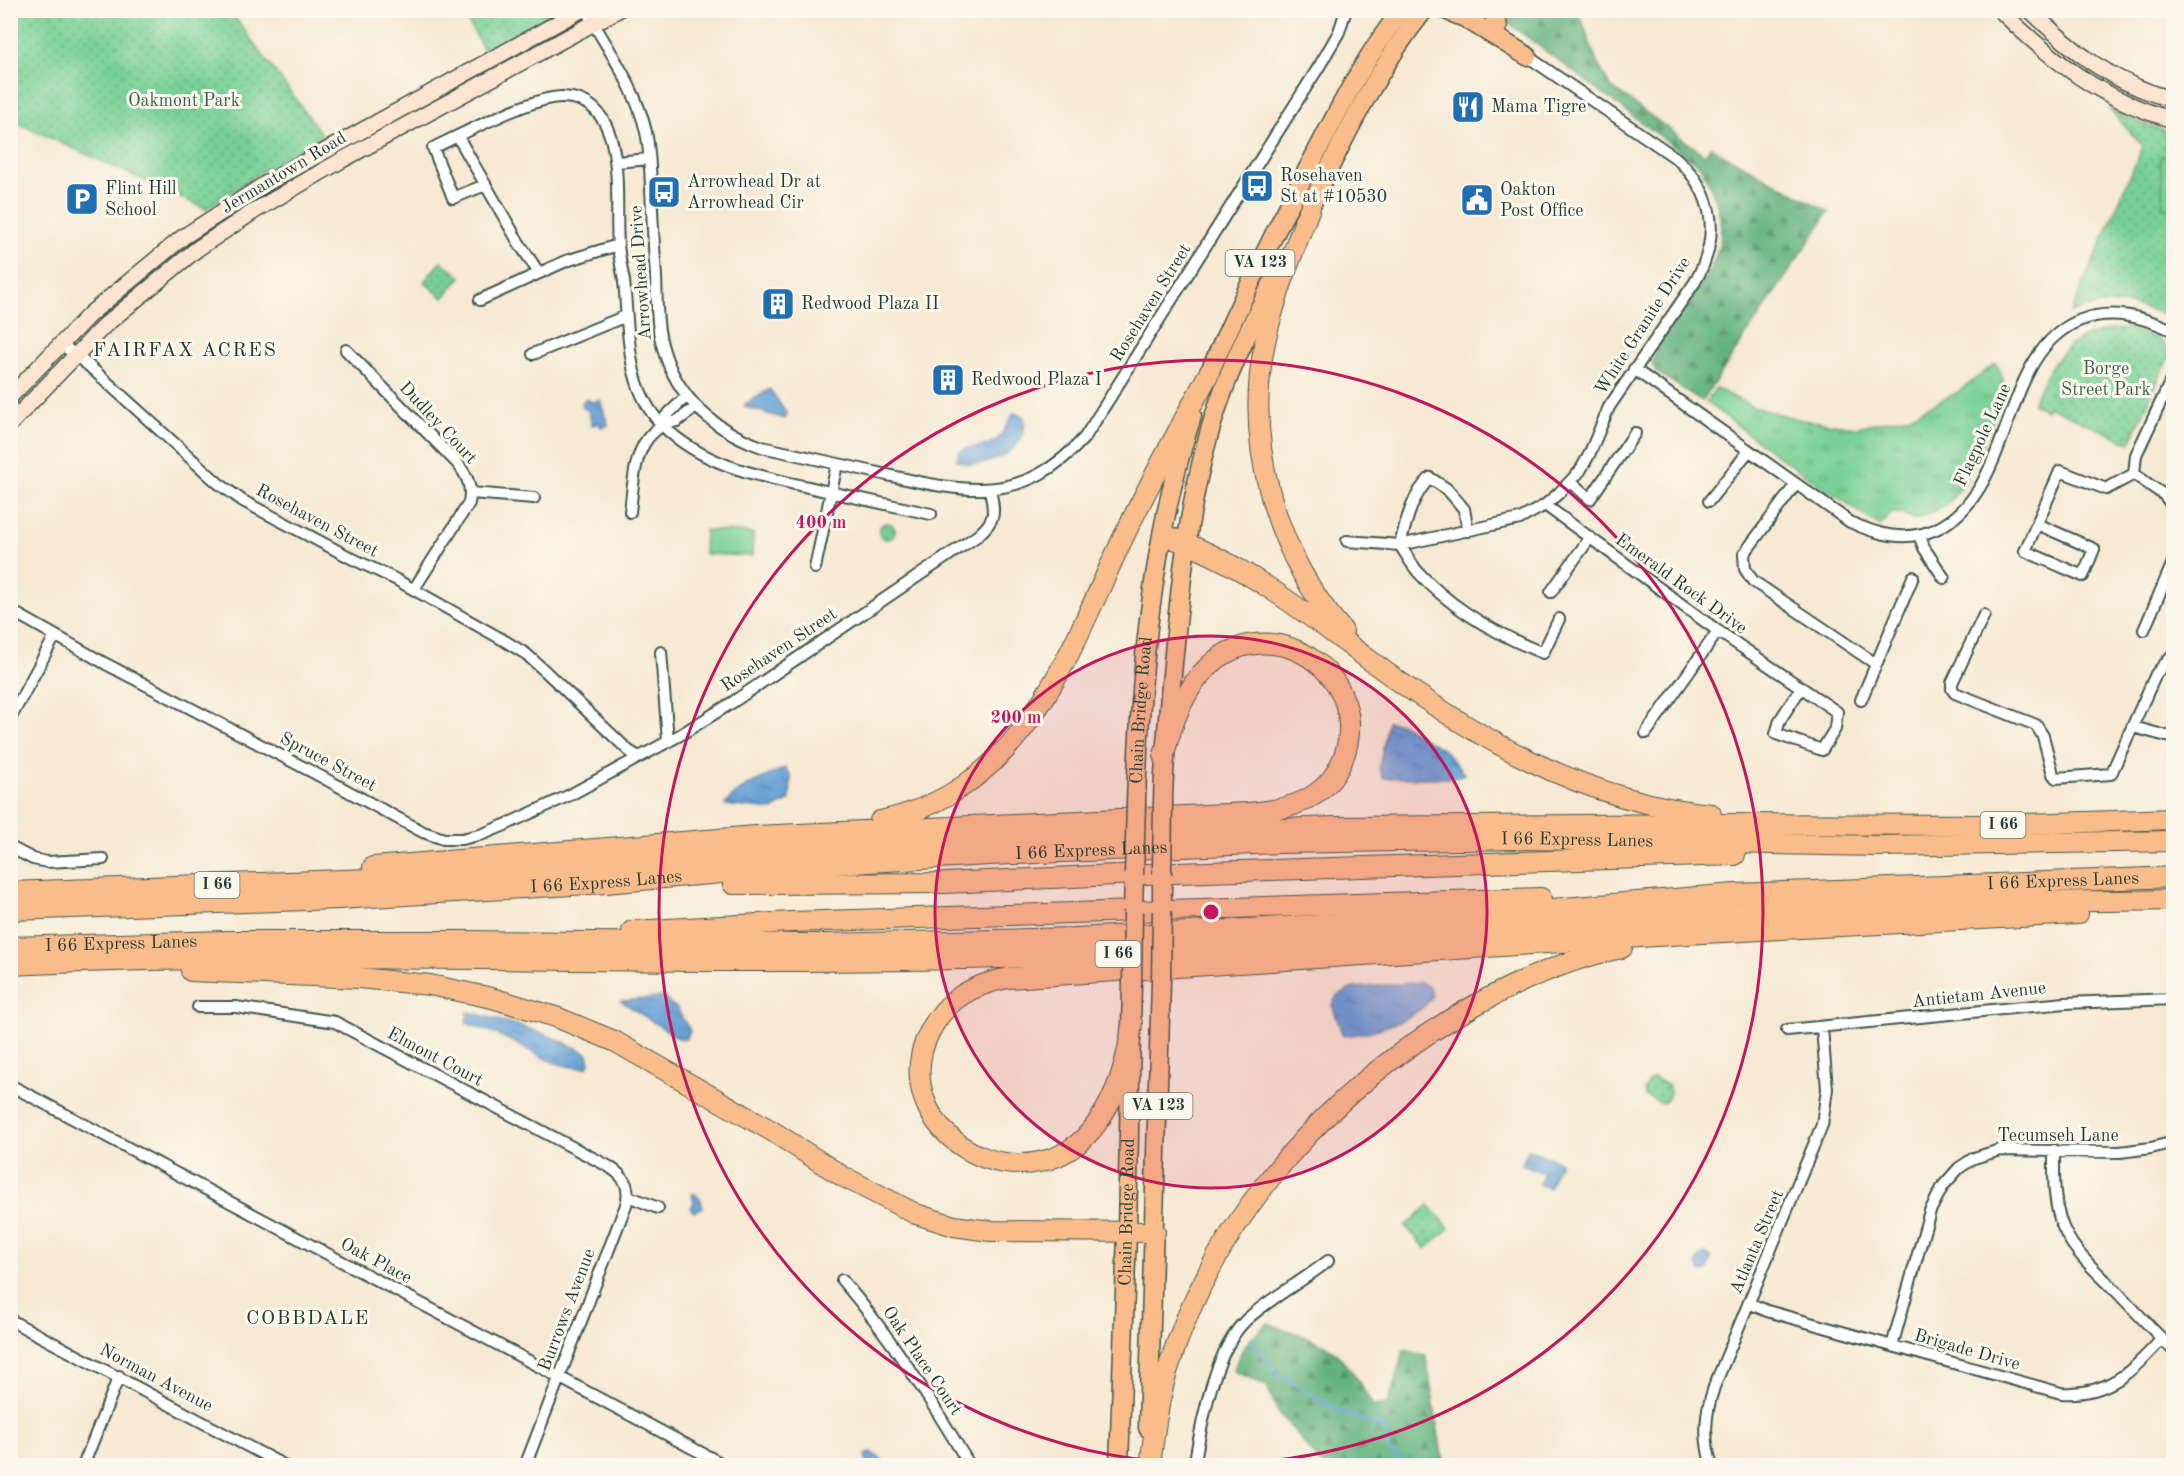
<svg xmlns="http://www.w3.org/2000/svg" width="2184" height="1476" font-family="'Old Standard TT',serif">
  <defs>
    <pattern id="grass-tufts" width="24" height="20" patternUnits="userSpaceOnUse" patternTransform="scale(1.5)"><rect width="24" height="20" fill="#78d095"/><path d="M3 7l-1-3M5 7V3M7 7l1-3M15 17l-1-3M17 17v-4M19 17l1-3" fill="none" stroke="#62aa7a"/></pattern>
    <pattern id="forest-firs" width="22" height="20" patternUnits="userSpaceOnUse" patternTransform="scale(1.5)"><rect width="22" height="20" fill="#62b27e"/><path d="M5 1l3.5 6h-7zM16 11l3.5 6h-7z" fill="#509268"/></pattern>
    <pattern id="park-dots" width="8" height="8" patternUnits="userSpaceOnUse" patternTransform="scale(1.5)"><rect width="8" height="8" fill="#78d095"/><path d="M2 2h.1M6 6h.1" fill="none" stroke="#62aa7a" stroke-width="1.8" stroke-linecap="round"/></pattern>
    <pattern id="water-ripples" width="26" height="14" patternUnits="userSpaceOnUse" patternTransform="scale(1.5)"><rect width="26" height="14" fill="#67a0d6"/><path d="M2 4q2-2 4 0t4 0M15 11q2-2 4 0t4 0" fill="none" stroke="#5484ae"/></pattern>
  </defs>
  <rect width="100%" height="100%" fill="#fbf7ec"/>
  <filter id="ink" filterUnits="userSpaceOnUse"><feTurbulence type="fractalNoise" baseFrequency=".0167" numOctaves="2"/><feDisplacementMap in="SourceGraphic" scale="12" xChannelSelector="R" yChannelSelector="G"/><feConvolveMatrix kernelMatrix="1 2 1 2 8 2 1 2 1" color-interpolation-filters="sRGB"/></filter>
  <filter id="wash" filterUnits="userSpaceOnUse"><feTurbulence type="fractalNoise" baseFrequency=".008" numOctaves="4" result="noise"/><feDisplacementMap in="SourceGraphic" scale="24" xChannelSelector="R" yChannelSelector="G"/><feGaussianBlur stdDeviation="1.35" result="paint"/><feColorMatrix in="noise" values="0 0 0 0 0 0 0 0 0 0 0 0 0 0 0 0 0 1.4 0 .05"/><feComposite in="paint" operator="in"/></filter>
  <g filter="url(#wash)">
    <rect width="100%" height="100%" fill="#f6e8d2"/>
    <path fill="url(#grass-tufts)" stroke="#4c8664" stroke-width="1.5" d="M1995,364L1999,368L2006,391L1965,482L1946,506L1915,520L1904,514L1892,513L1880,526L1771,451L1706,402L1716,388L1753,407L1802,420L1856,427L1910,416L1958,392Z"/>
    <path fill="url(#forest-firs)" stroke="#407859" stroke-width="1.5" d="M1500,11H1579L1597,63L1611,87L1705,155L1710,147L1829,212L1702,401L1656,372L1652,364L1656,348C1676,319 1721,267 1721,232C1721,208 1711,186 1700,166L1512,26Z
      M1268,1323C1286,1330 1307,1336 1324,1345C1347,1358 1361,1385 1373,1406L1388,1404L1404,1350L1426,1355L1441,1449L1446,1465H1322L1277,1410L1267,1386L1234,1371C1239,1349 1251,1337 1268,1323Z"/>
    <path fill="url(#park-dots)" stroke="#4c8664" stroke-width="1.5" d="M11,10L230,11L323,136L267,168L206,209L11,120Z
      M462,11H557L484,50Z
      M2108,108L2130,119L2173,134V319C2136,301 2110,299 2071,313L2143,146Z
      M441,261L461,277L443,298L424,282Z
      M2125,329C2140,333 2170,337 2169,356L2130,443L2048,406L2046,410L2032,404C2053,356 2070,331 2125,329Z
      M879 531a8 8 0 1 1 16 0a8 8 0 1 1-16 0Z
      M1654,1078L1669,1086L1670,1093L1665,1102L1660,1103L1645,1096L1644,1091L1649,1081Z
      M1429,1205L1449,1228L1426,1249L1405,1226Z"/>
    <path fill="#78d095" stroke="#4c8664" stroke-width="1.5" d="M2173,155V208H2163L2160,156Z
      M705,530L753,533L752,556L704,554Z"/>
    <path fill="url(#water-ripples)" stroke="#436e85" stroke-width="1.5" d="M770,389L787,414L785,419L745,407V404Z
      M586,399L592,402L600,400L608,425L601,427L599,423L592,425L588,410L583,408L581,403Z
      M1014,413L1023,416C1035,447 984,474 957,460L959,452C969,444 984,449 995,441C1005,434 1007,421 1014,413Z
      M1388,722L1400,723L1445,751L1464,774L1455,778H1383L1379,768Z
      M785,768L791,776L790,800L772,810L725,805C739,786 764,778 785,768Z
      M1421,982L1430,988L1432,997C1417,1020 1370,1034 1343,1036L1332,1005L1337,996L1353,988Z
      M665,997L670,1005L676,1007L690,1031L686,1039L678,1038L621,1001Z
      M468,1012C508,1022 551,1033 588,1054L590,1063L587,1067C558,1071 531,1050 505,1038C493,1032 479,1028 466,1023Z
      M1528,1149L1560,1162L1549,1188L1539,1184L1544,1173L1522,1164Z
      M694,1193L700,1198L703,1207L694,1212L690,1208L694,1203L692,1195Z
      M1704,1254L1708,1255L1711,1259L1708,1269L1705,1272H1701L1697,1265L1698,1260Z
      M868,1453H871L882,1459V1464C878,1467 870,1465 866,1462L865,1456Z"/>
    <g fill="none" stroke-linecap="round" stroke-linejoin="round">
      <path stroke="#67a0d6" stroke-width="3" d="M1251,1339L1273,1370L1332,1408L1386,1429L1388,1449L1408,1466"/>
    </g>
  </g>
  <g filter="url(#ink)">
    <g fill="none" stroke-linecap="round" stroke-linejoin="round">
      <g stroke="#3f574c" stroke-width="14">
        <path id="street" d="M586,10C608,50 636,87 646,132C650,150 650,169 651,186C652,217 654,247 656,277C657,297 656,317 660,336C672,394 709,428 762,447C803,456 843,465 883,474C964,492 1022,507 1085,437L1320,65L1339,32L1346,10
          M458,137L519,243L539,273
          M617,162L649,159
          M485,185L453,198L433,148C463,134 533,96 563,97C631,99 614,201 618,245C619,257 622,269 624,281C629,330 625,388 663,426C706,468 765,477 821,490C857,498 894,506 931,514
          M480,300L566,261L618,245
          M60,343L88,365L218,483L243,501L353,559L395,579L505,641L526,654L545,671L629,751L639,757
          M346,350L458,464C468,477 472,487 469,503L414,589
          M533,354L626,316
          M1634,369L1850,522C1878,535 1905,542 1934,530C2017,494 1998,351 2081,320C2112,308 2144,317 2174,331
          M687,396L666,416L662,425L677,421L696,407
          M2134,474L2136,455L2174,374
          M2134,474L2164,495L2174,508
          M1571,482L1590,499L1635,433
          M1796,484L1744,554L1745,569L1753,581L1876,664
          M471,493L534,498
          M1709,501L1748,452
          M1545,505L1718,631L1837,712L1835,729L1822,750L1776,734L1780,720L1801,688
          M630,512C633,489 633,457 648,438C652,433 657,429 662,425
          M2037,524L2094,549L2083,576L2025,551L2060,471L2106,489L2134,474
          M1468,531L1464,509L1447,489L1430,478C1412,495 1406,522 1400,545C1406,554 1411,564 1418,572C1451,608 1498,635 1543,653L1559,619
          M1919,535L1924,548L1944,578
          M1347,541L1400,545L1520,519L1545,505L1559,493L1580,471L1589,455L1609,407L1695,282C1721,236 1715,193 1676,158L1524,54
          M815,568L837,464
          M1551,592L1589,539
          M10,610L106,664L320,776L423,832L444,839H462L483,834L505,825L570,795L680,735L733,702L977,536C996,520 995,514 990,490
          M1984,615L1952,683V689L1955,693L2036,725L2043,736L2053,774L2056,778L2111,774L2156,674L2174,653
          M2144,630L2174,560
          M661,652L668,741
          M1861,700L1913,577
          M10,719L55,636
          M2133,727L2174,738
          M1646,733L1718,631
          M10,847L33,859L47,862L103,859
          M198,1007H236L335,1022L608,1166C624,1176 631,1186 626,1205L525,1466
          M1787,1030L2065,1003L2174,999
          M10,1085L726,1466
          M2054,1150C2054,1174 2053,1196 2060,1219C2069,1249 2095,1270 2116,1291C2135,1311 2154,1331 2174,1351
          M628,1196L658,1208
          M842,1280C891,1337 931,1400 970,1466
          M1749,1303L1767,1311L2061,1393C2108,1396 2131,1372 2162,1339
          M10,1320L285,1466
          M1892,1346L1930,1211L1943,1186L1959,1168L1974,1158L2000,1150L2120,1152L2151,1148L2174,1142
          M83,1466L119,1376
          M1194,1466C1202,1422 1214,1351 1246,1320C1271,1297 1302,1282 1328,1261
          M1712,1466C1703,1438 1705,1414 1714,1387L1822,1125L1827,1089L1822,1028"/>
      </g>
      <g stroke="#3f574c" stroke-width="18">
        <path id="secondary" d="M2000,10C2052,61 2103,101 2174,120
          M2030,10C2073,52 2114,84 2174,100
          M10,397L90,314L183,237L265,184L581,10
          M10,424L104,326L197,249L256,210L342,160L618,10"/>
      </g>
      <g stroke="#3f574c" stroke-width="21">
        <g id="primary">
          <path d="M1445,10L1465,18L1527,56"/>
          <path d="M1492,10L1498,26"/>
          <path d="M1303,221C1339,149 1373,74 1424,10"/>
          <path d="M1204,385C1237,308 1274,233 1313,159C1340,107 1365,56 1402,10"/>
          <path d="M1163,802C1164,749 1170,696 1175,643C1183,561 1192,480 1219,402C1236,354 1259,310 1281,265"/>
          <path id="s1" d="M1136,803C1140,675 1152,538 1192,416"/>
          <path d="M1133,911L1134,875"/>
          <path d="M1162,911V874"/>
          <path d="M1148,1428L1161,981"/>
          <path id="s2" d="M1119,1466L1127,1232L1132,982"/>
        </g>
      </g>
      <g stroke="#3f574c" stroke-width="22">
        <g id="highway">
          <path d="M1310,208C1293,252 1275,296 1265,342C1244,443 1275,553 1343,631"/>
          <path d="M1163,535C1240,560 1304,612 1368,659C1469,734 1582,802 1711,814"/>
          <path d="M880,821C1025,790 1067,656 1123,538C1150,482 1180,428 1209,373"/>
          <path d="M373,867L756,836L1248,813C1288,810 1325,801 1342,761C1377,679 1274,605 1209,666C1184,689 1172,723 1164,755"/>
          <path d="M733,884L944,883L1115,875L1735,855"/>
          <path d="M10,892L424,877L773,852L1062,836L1336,827L1709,824L1994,825L2174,819"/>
          <path id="s3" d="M10,910L339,899L606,883L801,866L988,855L1280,843L1523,839L1879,846L2174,841"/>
          <path d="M632,931L792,922L1541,898"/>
          <path id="s4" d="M10,947L226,941H461L823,944L1074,938L1415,920L1735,894L2174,877"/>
          <path d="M10,965C340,949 670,968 1000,958C1276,951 1550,923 1825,908C1941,901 2058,902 2174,900"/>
          <path d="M191,971L359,978L430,985L492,998L556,1017L614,1041L772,1131L842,1176L916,1214L954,1226L990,1231L1155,1232"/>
          <path d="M1132,1023C1126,1077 1101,1150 1039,1162C966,1177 893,1105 929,1033C946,999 972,985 1008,978L1703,933L2078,914"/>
          <path d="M1150,1466C1154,1434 1158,1402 1167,1372C1215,1214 1335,1082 1479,1003C1523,979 1572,958 1622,948"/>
        </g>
      </g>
      <use href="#street" stroke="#fff" stroke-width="10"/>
      <use href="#secondary" stroke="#fde4d0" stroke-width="15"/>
      <use href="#primary" stroke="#f9bc8a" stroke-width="18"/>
      <use href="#highway" stroke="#f9bc8a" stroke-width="20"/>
      <g stroke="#3f574c" stroke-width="21" stroke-linecap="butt">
        <path id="primary-bridge" d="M1162,874L1163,802
          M1134,875L1136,803
          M1161,981L1162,911
          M1132,982L1133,911"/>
      </g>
      <use href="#primary-bridge" stroke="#f9bc8a" stroke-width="18"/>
    </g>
  </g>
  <circle cx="1211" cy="912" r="276" fill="#c2185b" fill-opacity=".12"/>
  <g fill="none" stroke="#c2185b" stroke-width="3">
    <circle cx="1211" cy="912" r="276"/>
    <circle cx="1211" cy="912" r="552"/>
  </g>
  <defs>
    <g id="restaurant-square" transform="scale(1.725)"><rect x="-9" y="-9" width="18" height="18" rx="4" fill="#1f6fb2" stroke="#fbf7ec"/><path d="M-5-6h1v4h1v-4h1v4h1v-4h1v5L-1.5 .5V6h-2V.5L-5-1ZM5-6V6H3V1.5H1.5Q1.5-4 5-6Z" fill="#fff"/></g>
    <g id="bus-square" transform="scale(1.725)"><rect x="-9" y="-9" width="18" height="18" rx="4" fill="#1f6fb2" stroke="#fbf7ec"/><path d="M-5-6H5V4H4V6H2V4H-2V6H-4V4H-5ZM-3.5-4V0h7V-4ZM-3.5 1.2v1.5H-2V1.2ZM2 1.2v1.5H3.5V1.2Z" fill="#fff"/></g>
    <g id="parking-square" transform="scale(1.725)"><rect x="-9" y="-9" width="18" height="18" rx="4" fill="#1f6fb2" stroke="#fbf7ec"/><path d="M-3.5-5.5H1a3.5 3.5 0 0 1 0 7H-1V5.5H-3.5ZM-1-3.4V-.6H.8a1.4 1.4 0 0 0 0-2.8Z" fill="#fff"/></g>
    <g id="civic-square" transform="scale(1.725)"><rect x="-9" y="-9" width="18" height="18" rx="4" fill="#1f6fb2" stroke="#fbf7ec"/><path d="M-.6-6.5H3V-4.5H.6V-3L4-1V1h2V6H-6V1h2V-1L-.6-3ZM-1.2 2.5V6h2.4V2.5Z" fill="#fff"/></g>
    <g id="building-square" transform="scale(1.725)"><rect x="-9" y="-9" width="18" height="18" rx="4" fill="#1f6fb2" stroke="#fbf7ec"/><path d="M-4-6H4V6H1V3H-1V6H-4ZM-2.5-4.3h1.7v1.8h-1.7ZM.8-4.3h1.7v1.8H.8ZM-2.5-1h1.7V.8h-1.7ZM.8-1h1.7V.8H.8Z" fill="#fff"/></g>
  </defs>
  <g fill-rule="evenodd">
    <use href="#restaurant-square" x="1468" y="107"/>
    <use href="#bus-square" x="1257" y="186"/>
    <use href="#bus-square" x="664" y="192"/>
    <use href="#parking-square" x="82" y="199"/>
    <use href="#civic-square" x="1477" y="200"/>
    <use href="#building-square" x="778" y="304"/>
    <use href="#building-square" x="948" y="380"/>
  </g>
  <g text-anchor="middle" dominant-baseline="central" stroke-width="6" stroke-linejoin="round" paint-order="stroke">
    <g fill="#fbf7ec" stroke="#61756b" stroke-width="1.5">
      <rect x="1225.5" y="250" width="69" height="26" rx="4.5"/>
      <rect x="1980.5" y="812" width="45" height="26" rx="4.5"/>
      <rect x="194.5" y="872" width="45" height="26" rx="4.5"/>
      <rect x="1095.5" y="941" width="45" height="26" rx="4.5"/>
      <rect x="1123.5" y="1093" width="69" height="26" rx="4.5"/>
    </g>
    <g font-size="16" font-weight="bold" fill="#1f3d34">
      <text x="1260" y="263">VA 123</text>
      <text x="2003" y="825">I 66</text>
      <text x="217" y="885">I 66</text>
      <text x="1118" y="954">I 66</text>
      <text x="1158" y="1106">VA 123</text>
    </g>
    <g font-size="18" fill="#35624c" stroke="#fbf7ec">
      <text x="184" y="101">Oakmont Park</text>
      <text x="2106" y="369">Borge<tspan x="2106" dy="21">Street Park</tspan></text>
    </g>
    <g font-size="18" fill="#1f3d34" stroke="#fbf7ec" text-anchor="start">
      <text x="1491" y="107">Mama Tigre</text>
      <text x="1280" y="176">Rosehaven<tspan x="1280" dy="21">St at #10530</tspan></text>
      <text x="687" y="182">Arrowhead Dr at<tspan x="687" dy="21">Arrowhead Cir</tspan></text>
      <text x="105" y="189">Flint Hill<tspan x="105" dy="21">School</tspan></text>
      <text x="1500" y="190">Oakton<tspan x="1500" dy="21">Post Office</tspan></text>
      <text x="801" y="304">Redwood Plaza II</text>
      <text x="971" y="380">Redwood Plaza I</text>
    </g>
    <g font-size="18" fill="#1f3d34" stroke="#fbf7ec">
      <text transform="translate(284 173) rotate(-31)">Jermantown Road</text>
      <text transform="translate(641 273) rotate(-94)">Arrowhead Drive</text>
      <text transform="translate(1151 303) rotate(-58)">Rosehaven Street</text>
      <text transform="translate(1643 326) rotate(-57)">White Granite Drive</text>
      <text transform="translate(438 423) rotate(47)">Dudley Court</text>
      <text transform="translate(1983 435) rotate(-65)">Flagpole Lane</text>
      <text transform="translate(317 521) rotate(28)">Rosehaven Street</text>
      <text transform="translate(1681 584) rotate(36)">Emerald Rock Drive</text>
      <text transform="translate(779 650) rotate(-34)">Rosehaven Street</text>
      <text stroke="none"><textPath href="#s1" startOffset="93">Chain Bridge Road</textPath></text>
      <text transform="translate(328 762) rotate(28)">Spruce Street</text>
      <text stroke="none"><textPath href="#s3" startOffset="1569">I 66 Express Lanes</textPath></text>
      <text stroke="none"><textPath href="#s3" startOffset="1083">I 66 Express Lanes</textPath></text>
      <text stroke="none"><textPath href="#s4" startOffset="2055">I 66 Express Lanes</textPath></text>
      <text stroke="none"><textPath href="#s3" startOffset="597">I 66 Express Lanes</textPath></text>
      <text stroke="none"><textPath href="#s4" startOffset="111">I 66 Express Lanes</textPath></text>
      <text transform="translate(1979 995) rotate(-6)">Antietam Avenue</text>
      <text transform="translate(435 1057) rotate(28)">Elmont Court</text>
      <text x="2058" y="1136">Tecumseh Lane</text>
      <text stroke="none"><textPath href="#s2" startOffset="254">Chain Bridge Road</textPath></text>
      <text transform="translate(1757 1242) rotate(-67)">Atlanta Street</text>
      <text transform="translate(376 1261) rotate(28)">Oak Place</text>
      <text transform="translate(567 1310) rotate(-69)">Burrows Avenue</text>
      <text transform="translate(1967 1350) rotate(16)">Brigade Drive</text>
      <text transform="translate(922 1361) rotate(56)">Oak Place Court</text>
      <text transform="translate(156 1378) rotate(28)">Norman Avenue</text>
    </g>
    <g font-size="20" letter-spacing="1.5" fill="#1f3d34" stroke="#fbf7ec">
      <text x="185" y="351">FAIRFAX ACRES</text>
      <text x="308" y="1319">COBBDALE</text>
    </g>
  </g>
  <circle cx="1211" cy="912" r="9" fill="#c2185b" stroke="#fbf7ec" stroke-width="3"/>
  <g font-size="18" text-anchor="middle" font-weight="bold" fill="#c2185b" stroke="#fbf7ec" stroke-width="6" stroke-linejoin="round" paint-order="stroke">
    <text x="821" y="528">400 m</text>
    <text x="1016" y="723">200 m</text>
  </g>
  <rect width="2184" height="1476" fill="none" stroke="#fbf7ec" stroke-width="36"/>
</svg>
